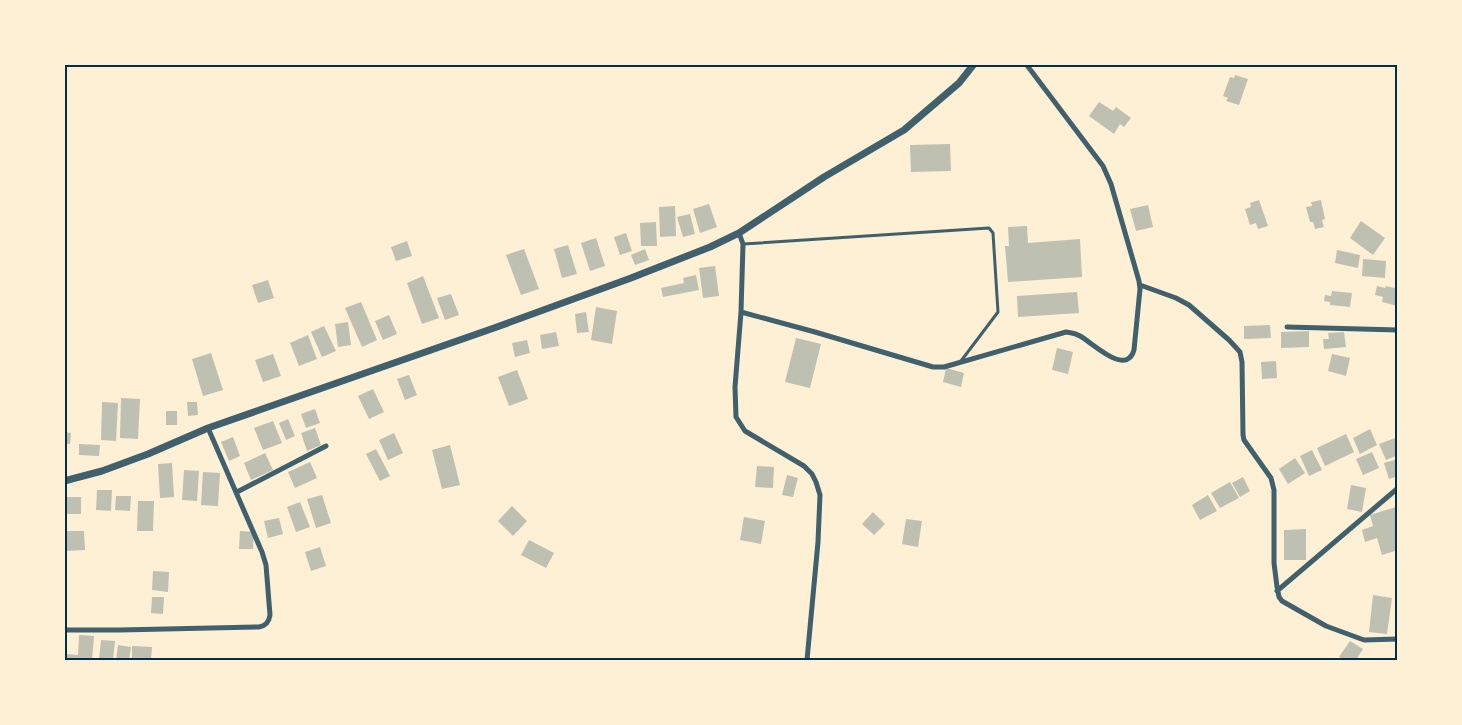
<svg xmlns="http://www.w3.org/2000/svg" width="1462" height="725" font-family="'PT Sans Narrow',sans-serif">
  <rect width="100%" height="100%" fill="#fdf0d5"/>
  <path fill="#bec0b2" d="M1235,75L1248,79L1239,105L1226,101L1228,98L1223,96L1230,77L1234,78Z
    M1099,102L1113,111L1116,107L1131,118L1124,127L1120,124L1114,134L1089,116Z
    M950,144L951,171L911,172L910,145Z
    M1259,200L1268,226L1258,229L1256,223L1250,225L1245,209L1251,207L1250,203Z
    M1321,200L1325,219L1322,220L1324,227L1315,229L1313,222H1310L1306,207L1312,206L1311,202Z
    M709,204L717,227L700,233L693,209Z
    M1148,205L1153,227L1136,231L1130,209Z
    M675,206L676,236L660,237L659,207Z
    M690,214L695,234L683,237L677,217Z
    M1361,221L1385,238L1373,255L1350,238Z
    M656,222L657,246H641L640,223Z
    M1027,226L1028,243L1080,239L1082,277L1008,282L1005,246H1009L1008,227Z
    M626,233L632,251L620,255L614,237Z
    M596,238L605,266L590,271L581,243Z
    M407,241L412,256L396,261L391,247Z
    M568,245L577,274L562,278L554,249Z
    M524,249L539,289L521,295L506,255Z
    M645,249L649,260L635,265L631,255Z
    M1337,250L1360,255L1358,268L1335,263Z
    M1363,259L1386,261L1385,278L1362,276Z
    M715,266L719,296L703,298L699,268Z
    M696,275L699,290L663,297L661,288L684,283L683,278Z
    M423,276L439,318L422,324L407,283Z
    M268,280L274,298L258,303L252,285Z
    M1377,286L1385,288L1386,286L1398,289V306L1382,302L1383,297L1375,295Z
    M1332,291L1352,293L1350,307L1330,305V302L1324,301L1325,295L1331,296Z
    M1077,292L1079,313L1018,317L1017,296Z
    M451,294L459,315L445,320L437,298Z
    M361,302L377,340L362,347L345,308Z
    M596,307L617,311L612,344L591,340Z
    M586,312L589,332L577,333L575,314Z
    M389,315L397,334L383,340L375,321Z
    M348,322L351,345L338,347L335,324Z
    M1270,325L1271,338L1244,339V326Z
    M324,326L336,351L322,357L311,332Z
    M1309,331V347L1281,348V332Z
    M556,332L559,346L542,349L540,335Z
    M1344,332L1346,347L1324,349L1323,339H1329L1328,333Z
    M308,335L317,359L299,366L290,343Z
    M796,338L821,344L810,388L785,382Z
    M527,340L530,353L515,357L512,343Z
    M1057,348L1073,352L1068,374L1052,370Z
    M211,353L223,390L203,396L192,359Z
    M273,354L281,376L263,382L255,360Z
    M1332,354L1350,358L1346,376L1328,371Z
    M1276,361L1277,378L1262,379L1261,362Z
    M946,368L964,373L961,387L943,382Z
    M517,370L528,399L509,406L498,377Z
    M409,375L417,395L405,400L397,379Z
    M373,389L384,412L369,419L358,396Z
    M121,398L140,399L138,439L120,438Z
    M102,402L118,403L116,441L101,440Z
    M187,402H197L198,415L188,416Z
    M315,409L320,423L306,428L301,414Z
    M166,411H177V425H166Z
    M288,419L295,436L286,440L279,423Z
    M273,421L282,443L263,450L254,428Z
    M315,428L321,445L307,451L301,433Z
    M1370,429L1377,445L1360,454L1353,438Z
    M64,432L71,433L70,444H64Z
    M394,433L403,453L388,460L379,440Z
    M1346,434L1354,452L1325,466L1317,448Z
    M233,437L240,456L229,461L221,442Z
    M1395,438L1398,444V455L1386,460L1379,444Z
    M79,444L100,445L99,456L79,455Z
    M450,445L460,485L442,489L432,450Z
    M376,449L390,476L380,481L366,454Z
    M1312,450L1322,470L1309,476L1300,456Z
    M1372,452L1379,468L1363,475L1356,459Z
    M265,453L273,470L251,480L244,463Z
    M1295,458L1305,473L1288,484L1279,469Z
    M1398,459V476L1389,479L1384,463Z
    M310,462L317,478L295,488L288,472Z
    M172,463L174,497L160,498L158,464Z
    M757,466L774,467L773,488L755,487Z
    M184,470L199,471L197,501L182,500Z
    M203,472L220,473L218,506L201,505Z
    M787,475L798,478L793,497L782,495Z
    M1243,477L1250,491L1240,497L1232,483Z
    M1230,482L1239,498L1220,508L1211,493Z
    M1351,485L1366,488L1362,512L1347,509Z
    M97,490H112L111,511L96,510Z
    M322,495L331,523L316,528L307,499Z
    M1208,495L1217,511L1200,520L1192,505Z
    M116,496H131L130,511L115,510Z
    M64,497H81V514H64Z
    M138,501H154L153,531H137Z
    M300,502L310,527L296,532L287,507Z
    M512,506L527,521L513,536L498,521Z
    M1396,507L1398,511V550L1382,555L1377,538L1365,542L1362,530L1373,526L1370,515Z
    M873,512L885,524L874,535L862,524Z
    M744,517L765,521L761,544L740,540Z
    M279,518L283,534L268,538L264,521Z
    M906,519L922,521L918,547L902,544Z
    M1306,529V560H1284V530Z
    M64,531H84L85,550L64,551Z
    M240,531L254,532L253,549H239Z
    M529,540L554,553L546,568L521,555Z
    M320,547L326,566L311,571L305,552Z
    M153,571L169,572L168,592L152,590Z
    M1373,595L1392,598L1387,634L1369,632Z
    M152,597H164L163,614L151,613Z
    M79,635L94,636L92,660H66L67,654L78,655Z
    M101,640L115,641L113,660H99Z
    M1350,641L1363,649L1356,660H1345L1339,657Z
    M118,645L131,647L129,660H116Z
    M132,646L152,647L151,660H132Z"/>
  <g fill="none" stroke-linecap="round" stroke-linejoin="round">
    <path stroke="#3f606c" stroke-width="3" d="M743,244L989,228L993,233L998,312L961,361"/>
    <path stroke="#3f606c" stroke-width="5" d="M739,233L743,244L741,312L735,387L736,417L745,431L804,466L812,474L816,482L820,495L818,542L807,660
      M1140,285L1176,298L1189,305L1229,340L1240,352L1242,362L1243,435L1244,440L1271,478L1274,490V563L1277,587L1279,597L1282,601L1326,626L1364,640L1398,639
      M741,312L815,332L933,367H944L1066,332C1071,333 1075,333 1080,336C1093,343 1126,377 1134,350L1140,289L1139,281L1111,184L1103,166L1026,64
      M1287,327L1398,330
      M237,492L326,446
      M1277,591L1398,488
      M64,630H120L259,627C266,626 269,622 270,615L266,565L262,552L208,428"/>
    <path stroke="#3f606c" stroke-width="7" d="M64,481L102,471L148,454L208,428L494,328L631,278L710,247L739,233L824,177L904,130L959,83L974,64"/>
  </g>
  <rect width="1462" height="725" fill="none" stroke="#fdf0d5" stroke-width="132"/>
  <rect x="66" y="66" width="1330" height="593" fill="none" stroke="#003049" stroke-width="2"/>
</svg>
